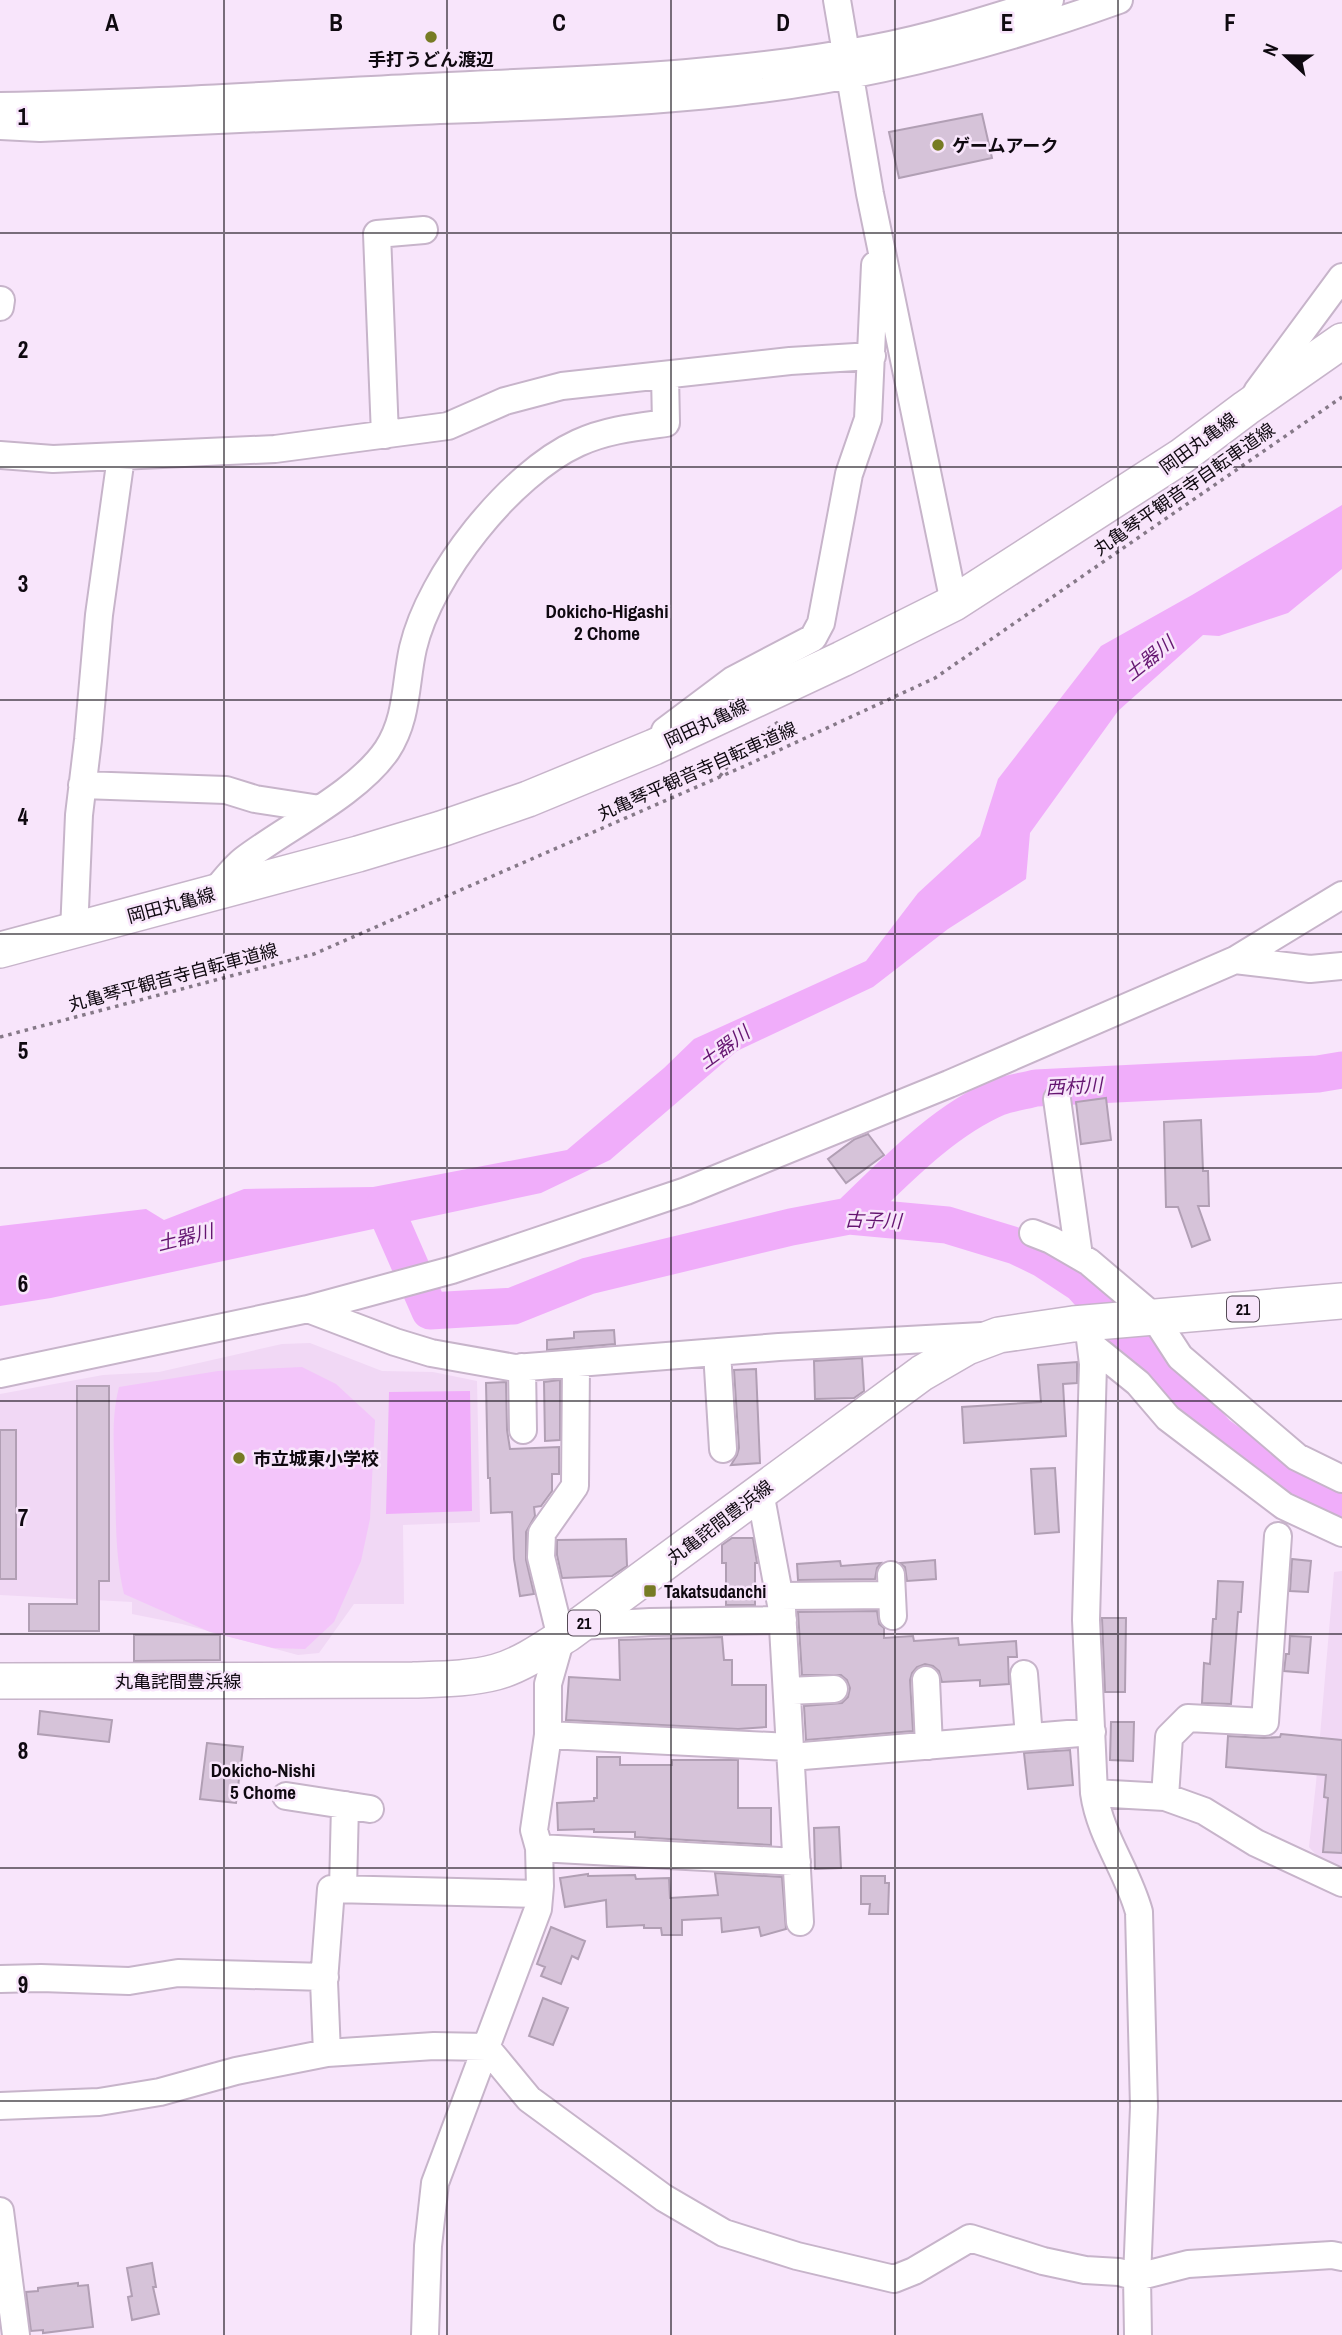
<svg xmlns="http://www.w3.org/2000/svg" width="1342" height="2335" font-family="'Archivo Narrow','Noto Sans JP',sans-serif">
  <rect width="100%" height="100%" fill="#f8e5fb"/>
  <path fill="#f1d8f5" d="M310,1343L382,1371L433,1372L477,1381L480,1522L403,1525L404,1604H354L319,1653L298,1655L182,1624L132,1614V1602L0,1595V1394L103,1375L159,1372L282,1344Z
    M1342,1571V1873L1328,1868L1309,1847L1316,1783L1334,1572Z"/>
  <path fill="#f3c5fa" d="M302,1367L336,1384L375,1420L370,1519L361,1561L334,1622L305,1649L273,1648L210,1632L124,1594C115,1556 116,1518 115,1480C114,1448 111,1418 119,1387L218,1371Z"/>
  <path fill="#f0adfa" d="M1342,505V569L1288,613L1219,636L1203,635L1118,711L1030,833L1026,879L948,929L873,987L737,1051L610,1160L541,1193L51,1298L0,1306V1226L146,1209L164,1220L244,1189L373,1187L567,1150L664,1068L694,1039L866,961L918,893L980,836L998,779L1101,646L1192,595Z
    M470,1391L472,1511L386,1514L389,1392Z"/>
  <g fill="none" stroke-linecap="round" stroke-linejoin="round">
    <path stroke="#f0adfa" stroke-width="37" d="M384,1206L430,1311L513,1306L588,1276L791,1227L849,1216L947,1225L1016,1246L1043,1259L1081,1284L1217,1434L1282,1481L1342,1508
      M849,1216C893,1174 942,1121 999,1097C1010,1093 1024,1091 1036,1088L1318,1074L1342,1070"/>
  </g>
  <path fill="#d6c3d9" stroke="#b19fb4" stroke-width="2" d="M982,114L992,158L899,178L889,132Z
    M1106,1098L1111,1140L1081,1144L1076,1102Z
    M1201,1120L1203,1171H1208L1209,1206H1198L1210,1240L1192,1247L1178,1207H1166L1164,1122Z
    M868,1134L884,1155L846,1183L828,1159L855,1139Z
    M614,1330L615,1344L547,1350V1340L574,1338V1332Z
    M862,1358L864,1391L854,1398L815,1399L814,1361Z
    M1077,1362V1383L1063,1384L1066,1436L964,1443L962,1407L1041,1402L1038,1365Z
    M756,1369L760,1463L731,1465L737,1455L739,1448L734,1370Z
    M560,1380V1440L545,1441L544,1382Z
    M506,1382L507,1430L510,1449L559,1447V1474H552V1491L541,1506L534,1507L535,1516L526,1532V1560L534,1594L520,1596L514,1559L512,1512L491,1513L490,1478H488L486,1383Z
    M77,1386H109V1581H99V1631H29V1604H77Z
    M0,1430H16V1579H0Z
    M1055,1468L1059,1532L1035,1534L1031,1469Z
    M732,1538H753L757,1563H755V1605H726V1563H722V1545Z
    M626,1539L627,1566L612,1576L562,1578L557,1555V1540Z
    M1292,1559L1311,1561L1308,1592L1290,1591Z
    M935,1560L936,1579L907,1581L905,1567L900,1563Z
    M840,1561L841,1566L881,1563L877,1568L875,1579L798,1580L797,1564Z
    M1218,1581L1243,1582L1241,1612H1238L1231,1704L1202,1703L1204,1663L1210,1664L1213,1619H1216Z
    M877,1611L879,1624L884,1628V1638L913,1636L914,1641L958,1638L959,1645L1016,1641L1017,1657H1008L1009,1684L980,1686V1680L942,1682L939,1671L933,1666L925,1664L917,1667L912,1673L910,1680L913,1731L806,1740L804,1706L842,1703L848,1697L850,1688L847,1680L841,1675H802L798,1612Z
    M1102,1618H1126L1125,1692H1105Z
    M134,1635H220V1660L134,1661Z
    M1290,1636L1311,1637L1308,1673L1284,1671L1286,1654H1289Z
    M722,1637L724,1660H732V1685H766V1727L738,1729L566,1720L569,1677L620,1680L619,1640Z
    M40,1711L112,1720L109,1742L38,1734Z
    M1111,1722H1134L1133,1761L1110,1760Z
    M1281,1734L1342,1740V1853L1323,1852L1328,1798L1324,1797L1326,1775L1226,1767L1228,1736L1264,1738L1280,1737Z
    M207,1743L243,1747L236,1803L200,1799Z
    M1070,1750L1073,1785L1028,1789L1024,1753Z
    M597,1757H620V1765H672V1760H738V1808H771V1845L635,1837V1832H594V1829L558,1830L557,1803L594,1801V1798H597Z
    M839,1827L841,1868L815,1869L814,1828Z
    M715,1873L782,1877L786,1929L761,1936L759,1927L722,1932L721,1918L682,1920V1935H662L661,1928H644V1925L607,1927L606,1900L565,1907L560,1878L588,1874V1876L635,1875L636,1879L669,1878L670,1898L718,1895Z
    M861,1876H885V1883H889L888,1914H869L870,1904H861Z
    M551,1927L585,1941L578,1959L572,1956L561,1984L541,1976L545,1967L537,1964Z
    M543,1998L568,2008L553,2045L529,2036Z
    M152,2263L156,2287H153L159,2314L132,2320L128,2297L132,2296L127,2268Z
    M78,2283V2286L88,2285L93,2327L43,2333V2330L31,2331L26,2292L38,2291V2288Z"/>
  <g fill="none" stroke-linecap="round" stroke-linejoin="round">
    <g stroke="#c7b4ca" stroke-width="30">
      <path id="minor" d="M837,0L870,194L954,603
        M0,106C136,104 273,95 409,88C564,80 722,78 875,48C934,37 992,18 1050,0
        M0,126L40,128C166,122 292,117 418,111C524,107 630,104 736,92C867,78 994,45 1119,0
        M0,307L1,300
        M1257,392L1342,277
        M385,435L377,234L424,230
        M0,455L53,459L275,449L448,426L505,401L562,386L790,361L872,356
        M665,731L733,680L813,638L821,623L849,474L868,419L875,265
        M82,785L226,790L255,799L320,809
        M213,894C223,882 233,868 245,859C287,827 358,793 387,750C408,718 405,683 413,648C430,575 510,474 578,443C606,430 636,427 666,423L665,375
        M74,932L79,815L88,740L99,615L121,457
        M1235,960L1310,969L1342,966
        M1057,1099L1079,1256
        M1033,1233L1051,1240L1089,1262L1154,1317L1180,1357L1297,1457L1342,1479
        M308,1309L395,1342L431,1353L515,1368L779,1347L982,1336
        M1088,1323L1093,1364L1086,1620L1094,1793C1100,1836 1128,1871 1139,1912L1144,2107L1137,2277L1138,2335
        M1091,1345L1138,1383L1168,1418L1284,1506L1342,1533
        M717,1352L723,1449
        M522,1367L523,1430
        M0,1374L308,1309L452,1270L686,1191L949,1084L1235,960L1342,895
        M760,1492L782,1610L800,1922
        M891,1575L893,1616
        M780,1596L892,1595
        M579,1626L650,1622L783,1620
        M1024,1674L1029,1737
        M926,1680L929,1746
        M787,1691L834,1689
        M548,1735L790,1747
        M791,1757L1092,1732
        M1094,1793L1165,1797L1204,1811L1256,1843L1342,1883
        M286,1796L370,1809
        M1165,1797L1169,1737L1188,1718L1265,1722L1278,1536
        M539,1848L797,1862
        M343,1889L345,1805
        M0,1979L41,1978L129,1981L178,1973L325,1977
        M327,2053L324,1981L331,1889L539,1894
        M0,2106L99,2102L160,2092L236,2071L327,2053L434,2046L486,2047L529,2099L664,2198L724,2233L797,2256L894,2279L914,2271L970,2238L1043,2261L1085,2270L1119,2272L1137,2277L1188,2264L1332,2255L1342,2257
        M0,2211L16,2335
        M425,2335L428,2246L435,2183L538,1909L540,1886L539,1848L534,1830L548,1735V1684L561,1638L541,1557L542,1533L575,1486L576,1364"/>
    </g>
    <g stroke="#c7b4ca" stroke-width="38">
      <path id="major" d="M0,950L358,854L441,829L528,799L654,747L842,659L954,603L1182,456L1246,408L1342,341
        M0,1681L413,1680C441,1679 470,1679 496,1672C522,1665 547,1647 569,1633L922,1373L967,1347L999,1335L1073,1324L1342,1301"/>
    </g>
    <path stroke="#867988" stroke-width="3.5" stroke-dasharray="3.5 5" stroke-linecap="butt" d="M720,776L744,746L781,720
      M0,1037L314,954L747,765L935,678L1342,397"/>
    <use href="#minor" stroke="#fff" stroke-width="26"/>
    <use href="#major" stroke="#fff" stroke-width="35"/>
  </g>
  <path fill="none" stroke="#0f0910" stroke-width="2" stroke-opacity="0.55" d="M224,0V2335M447,0V2335M671,0V2335M895,0V2335M1118,0V2335M0,233H1342M0,467H1342M0,700H1342M0,934H1342M0,1168H1342M0,1401H1342M0,1634H1342M0,1868H1342M0,2101H1342"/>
  <g fill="#777b24" stroke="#f8e5fb" stroke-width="2.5">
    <circle cx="431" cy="37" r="7"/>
    <circle cx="938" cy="145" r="7"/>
    <circle cx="239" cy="1458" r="7"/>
    <rect x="643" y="1584" width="14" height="14" rx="3.5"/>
  </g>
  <g text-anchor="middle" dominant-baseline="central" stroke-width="5" stroke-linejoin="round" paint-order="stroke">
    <g fill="#f8e5fb" stroke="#554b56" stroke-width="2">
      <rect x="1227" y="1296.5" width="32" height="25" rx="5"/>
      <rect x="568" y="1610.5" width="32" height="25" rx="5"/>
    </g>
    <g font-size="16" font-weight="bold" fill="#0f0910">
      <text x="1243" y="1309">21</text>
      <text x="584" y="1623">21</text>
    </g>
    <g font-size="18" font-weight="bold" fill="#0f0910" stroke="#f8e5fb" text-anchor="start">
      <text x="431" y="59" text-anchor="middle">手打うどん渡辺</text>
      <text x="952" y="145">ゲームアーク</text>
      <text x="253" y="1458">市立城東小学校</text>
      <text x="664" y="1591">Takatsudanchi</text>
    </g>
    <g font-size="18" fill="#0f0910" stroke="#f8e5fb">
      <text transform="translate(1198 443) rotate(-36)">岡田丸亀線</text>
      <text transform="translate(1184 489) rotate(-35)">丸亀琴平観音寺自転車道線</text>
      <text transform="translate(706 723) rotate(-25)">岡田丸亀線</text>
      <text transform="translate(697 771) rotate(-24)">丸亀琴平観音寺自転車道線</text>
      <text transform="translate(171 905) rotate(-15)">岡田丸亀線</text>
      <text transform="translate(173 977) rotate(-15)">丸亀琴平観音寺自転車道線</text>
      <text transform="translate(720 1522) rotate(-37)">丸亀詫間豊浜線</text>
      <text x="178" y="1681">丸亀詫間豊浜線</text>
    </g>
    <g font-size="19" font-weight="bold" fill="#0f0910" stroke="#f8e5fb">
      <text x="607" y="611">Dokicho-Higashi<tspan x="607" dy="22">2 Chome</tspan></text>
      <text x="263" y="1770">Dokicho-Nishi<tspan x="263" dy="22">5 Chome</tspan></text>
    </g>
    <g font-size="19" font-style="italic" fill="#651671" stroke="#f8e5fb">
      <text transform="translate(1149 658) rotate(-39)">土器川</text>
      <text transform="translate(724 1047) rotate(-36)">土器川</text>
      <text transform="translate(1074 1086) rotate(-3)">西村川</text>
      <text transform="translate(873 1220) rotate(2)">古子川</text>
      <text transform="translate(185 1237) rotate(-14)">土器川</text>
    </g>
  </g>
  <g font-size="23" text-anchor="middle" font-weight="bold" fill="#0f0910" stroke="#f8e5fb" stroke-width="5" stroke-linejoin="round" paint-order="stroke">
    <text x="112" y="31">A</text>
    <text x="336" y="31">B</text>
    <text x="559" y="31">C</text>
    <text x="783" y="31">D</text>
    <text x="1007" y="31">E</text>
    <text x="1230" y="31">F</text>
    <text x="23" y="125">1</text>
    <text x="23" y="358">2</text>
    <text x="23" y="592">3</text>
    <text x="23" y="825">4</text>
    <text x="23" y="1059">5</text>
    <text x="23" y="1292">6</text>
    <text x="23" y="1526">7</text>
    <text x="23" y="1759">8</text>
    <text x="23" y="1993">9</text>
  </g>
  <g transform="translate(1286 56) rotate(292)" stroke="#f8e5fb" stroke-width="5" paint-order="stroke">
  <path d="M0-5L12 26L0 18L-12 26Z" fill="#0f0910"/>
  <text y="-10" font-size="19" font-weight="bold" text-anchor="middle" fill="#0f0910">N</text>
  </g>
</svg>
